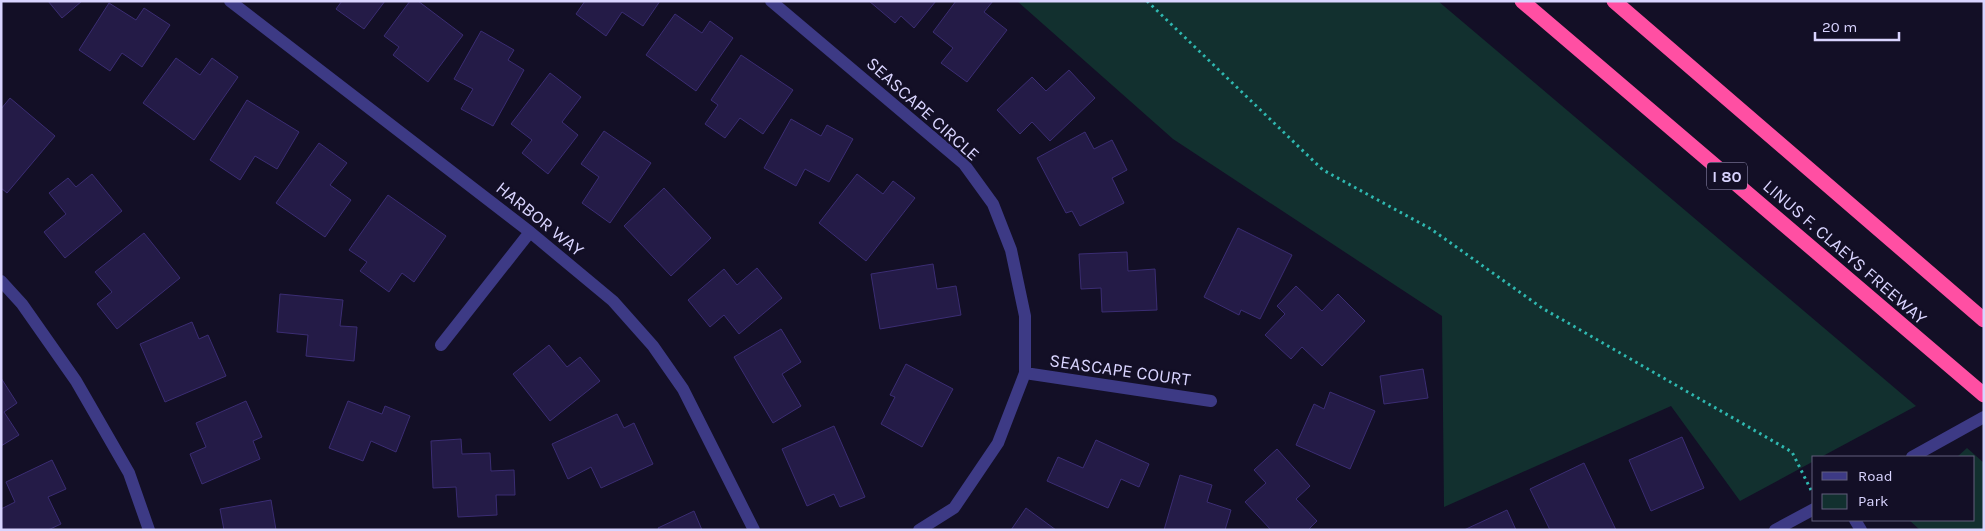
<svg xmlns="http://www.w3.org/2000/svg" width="1985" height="531" font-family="Karla,sans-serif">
  <rect width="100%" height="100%" fill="#130f26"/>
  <path fill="#12302f" d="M1017,1H1438L1916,406L1821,457H1814V461L1740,501L1671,406L1444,507L1442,316L1173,139Z
    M1967,448L1984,463V530H1920L1909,520H1974V457H1957Z"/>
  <path fill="#241b47" stroke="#3b2d73" d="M48,1H82L62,18Z
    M342,1H385L364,29L336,9Z
    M410,1H418L463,35L428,82L393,55L399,47L384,36Z
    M585,1H660L643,26L622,12L606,36L576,14Z
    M869,1H936L914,28L901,16L895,23Z
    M956,1H993L984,12L1007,30L967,82L941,63L953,48L933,32Z
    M109,3L136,20L144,8L170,25L142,67L122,53L110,71L79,50Z
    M675,14L702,33L710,21L733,38L696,91L646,55Z
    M481,31L514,50L508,60L524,70L493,126L461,109L473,89L454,79Z
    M741,55L793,90L763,134L740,118L725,138L705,124L718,105L711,100Z
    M176,58L200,75L212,58L238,77L194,140L143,103Z
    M1069,70L1095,98L1050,141L1032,122L1020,134L997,110L1032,77L1046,91Z
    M550,73L581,97L562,122L578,135L548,174L522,153L532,140L511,124Z
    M10,98L55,136L7,193L1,188V109Z
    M247,100L299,132L277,169L255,156L240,180L210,160Z
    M791,119L821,136L827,125L853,139L829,182L805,169L796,186L764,168Z
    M604,131L651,163L610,223L582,203L599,177L581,164Z
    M1085,132L1094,149L1112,140L1127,170L1112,178L1124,203L1080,226L1072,211L1066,213L1037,158Z
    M319,143L347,163L330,185L351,200L325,237L276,203Z
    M92,174L122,211L65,258L44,232L66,214L49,193L68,178L76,187Z
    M857,174L883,194L893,181L915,198L866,261L819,223Z
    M664,188L711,238L671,276L624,226Z
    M388,195L446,236L414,282L402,273L389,292L360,271L367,262L349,250Z
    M1238,228L1292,255L1260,319L1241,310L1239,315L1204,297Z
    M144,233L180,278L117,329L97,304L112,292L95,272Z
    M1127,252L1128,271L1155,269L1157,310L1102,312L1101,288L1081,289L1079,254Z
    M933,264L937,289L956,286L961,315L880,329L871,274Z
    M757,268L782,298L739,334L724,315L710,327L688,300L724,269L737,285Z
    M1296,286L1322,311L1338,294L1365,321L1322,366L1302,347L1291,359L1265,335L1285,314L1277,306Z
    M280,294L343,300L340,326L357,327L354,361L306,356L308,335L277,332Z
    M192,322L199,339L208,335L226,376L165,402L140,344Z
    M781,329L801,362L782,374L801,406L773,423L734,357Z
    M549,345L567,367L580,357L600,381L550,421L513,374Z
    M906,364L953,389L922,447L881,424L895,397L890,395Z
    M1423,369L1428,398L1384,404L1380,376Z
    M1,378L17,403L4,412L19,435L1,446Z
    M1330,392L1375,411L1350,469L1296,445L1314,404L1324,409Z
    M246,401L262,437L253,441L260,459L202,484L190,454L206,447L196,423Z
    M348,401L382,414L385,406L410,416L396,452L371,441L363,461L329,448Z
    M617,414L624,428L634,423L653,464L601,488L591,467L568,479L552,444Z
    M834,426L865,497L840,507L834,494L807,506L782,449Z
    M1682,437L1704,488L1651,511L1629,460Z
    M461,439L462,454L490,453L491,471L514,470L515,495H496L497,515L458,517L456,487L433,488L431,441Z
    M1096,440L1149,464L1139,487L1121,479L1108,508L1047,481L1058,457L1083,468Z
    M1277,449L1310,486L1296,499L1317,521L1308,530H1271L1245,502L1266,483L1254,470Z
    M52,460L66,489L48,497L61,524L48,530H2L1,509L15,502L6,482Z
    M1584,463L1616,530H1550L1530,489Z
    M1180,475L1212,485L1207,502L1231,510L1225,530H1164Z
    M271,500L276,530H224L220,509Z
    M1026,508L1056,530H1011Z
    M1507,510L1516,530H1464Z
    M694,511L702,530H659L658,528Z"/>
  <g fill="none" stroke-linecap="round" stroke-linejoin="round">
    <path stroke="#2fb8b0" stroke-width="3" stroke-dasharray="2.5 4" stroke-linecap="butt" d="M1147,1L1323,170L1431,229L1542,308L1792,452L1811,490"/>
    <path stroke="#3d3a85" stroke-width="12" d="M230,1L530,232L613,301L653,346L683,389L754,530
      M771,1L964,164L993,204L1011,250L1025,316V373L998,443L954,508L919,530
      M441,345L530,232
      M1025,373L1211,401
      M1855,520L1861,530"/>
    <path stroke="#3d3a85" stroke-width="12" d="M1,281L22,304L76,381L129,473L149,530
      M1912,457L1984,417
      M1775,530L1814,509"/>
    <path stroke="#ff4fa3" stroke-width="15" d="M1522,1L1984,395
      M1614,1L1984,320"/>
  </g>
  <g text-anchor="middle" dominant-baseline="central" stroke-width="5" stroke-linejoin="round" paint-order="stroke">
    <rect fill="#130f26" stroke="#9e99be" stroke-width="1" x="1707" y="162.5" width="40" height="27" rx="4"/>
    <g font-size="16" font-weight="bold" fill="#d9d4ff">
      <text x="1727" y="176">I 80</text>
    </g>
    <g font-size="18" fill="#d9d4ff" stroke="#130f26">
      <text transform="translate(923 109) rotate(42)">SEASCAPE CIRCLE</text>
      <text transform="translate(540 219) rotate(39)">HARBOR WAY</text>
      <text transform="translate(1845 252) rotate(41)">LINUS F. CLAEYS FREEWAY</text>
      <text transform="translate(1120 370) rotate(8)">SEASCAPE COURT</text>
    </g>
  </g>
  <rect width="1985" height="531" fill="none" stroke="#d9d4ff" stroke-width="5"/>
  <rect x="1812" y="456" width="162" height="65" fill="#130f26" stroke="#625e7d"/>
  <rect x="1822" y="472" width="25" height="8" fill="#3d3a85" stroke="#625e7d"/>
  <text x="1858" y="481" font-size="15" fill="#d9d4ff">Road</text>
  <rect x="1822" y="494" width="25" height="15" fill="#12302f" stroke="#625e7d"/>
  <text x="1858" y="506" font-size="15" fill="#d9d4ff">Park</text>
  <path d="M1815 32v8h84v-8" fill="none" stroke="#d9d4ff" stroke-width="2.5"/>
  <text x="1822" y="32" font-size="15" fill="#d9d4ff" stroke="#130f26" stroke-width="4" paint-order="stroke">20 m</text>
</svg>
